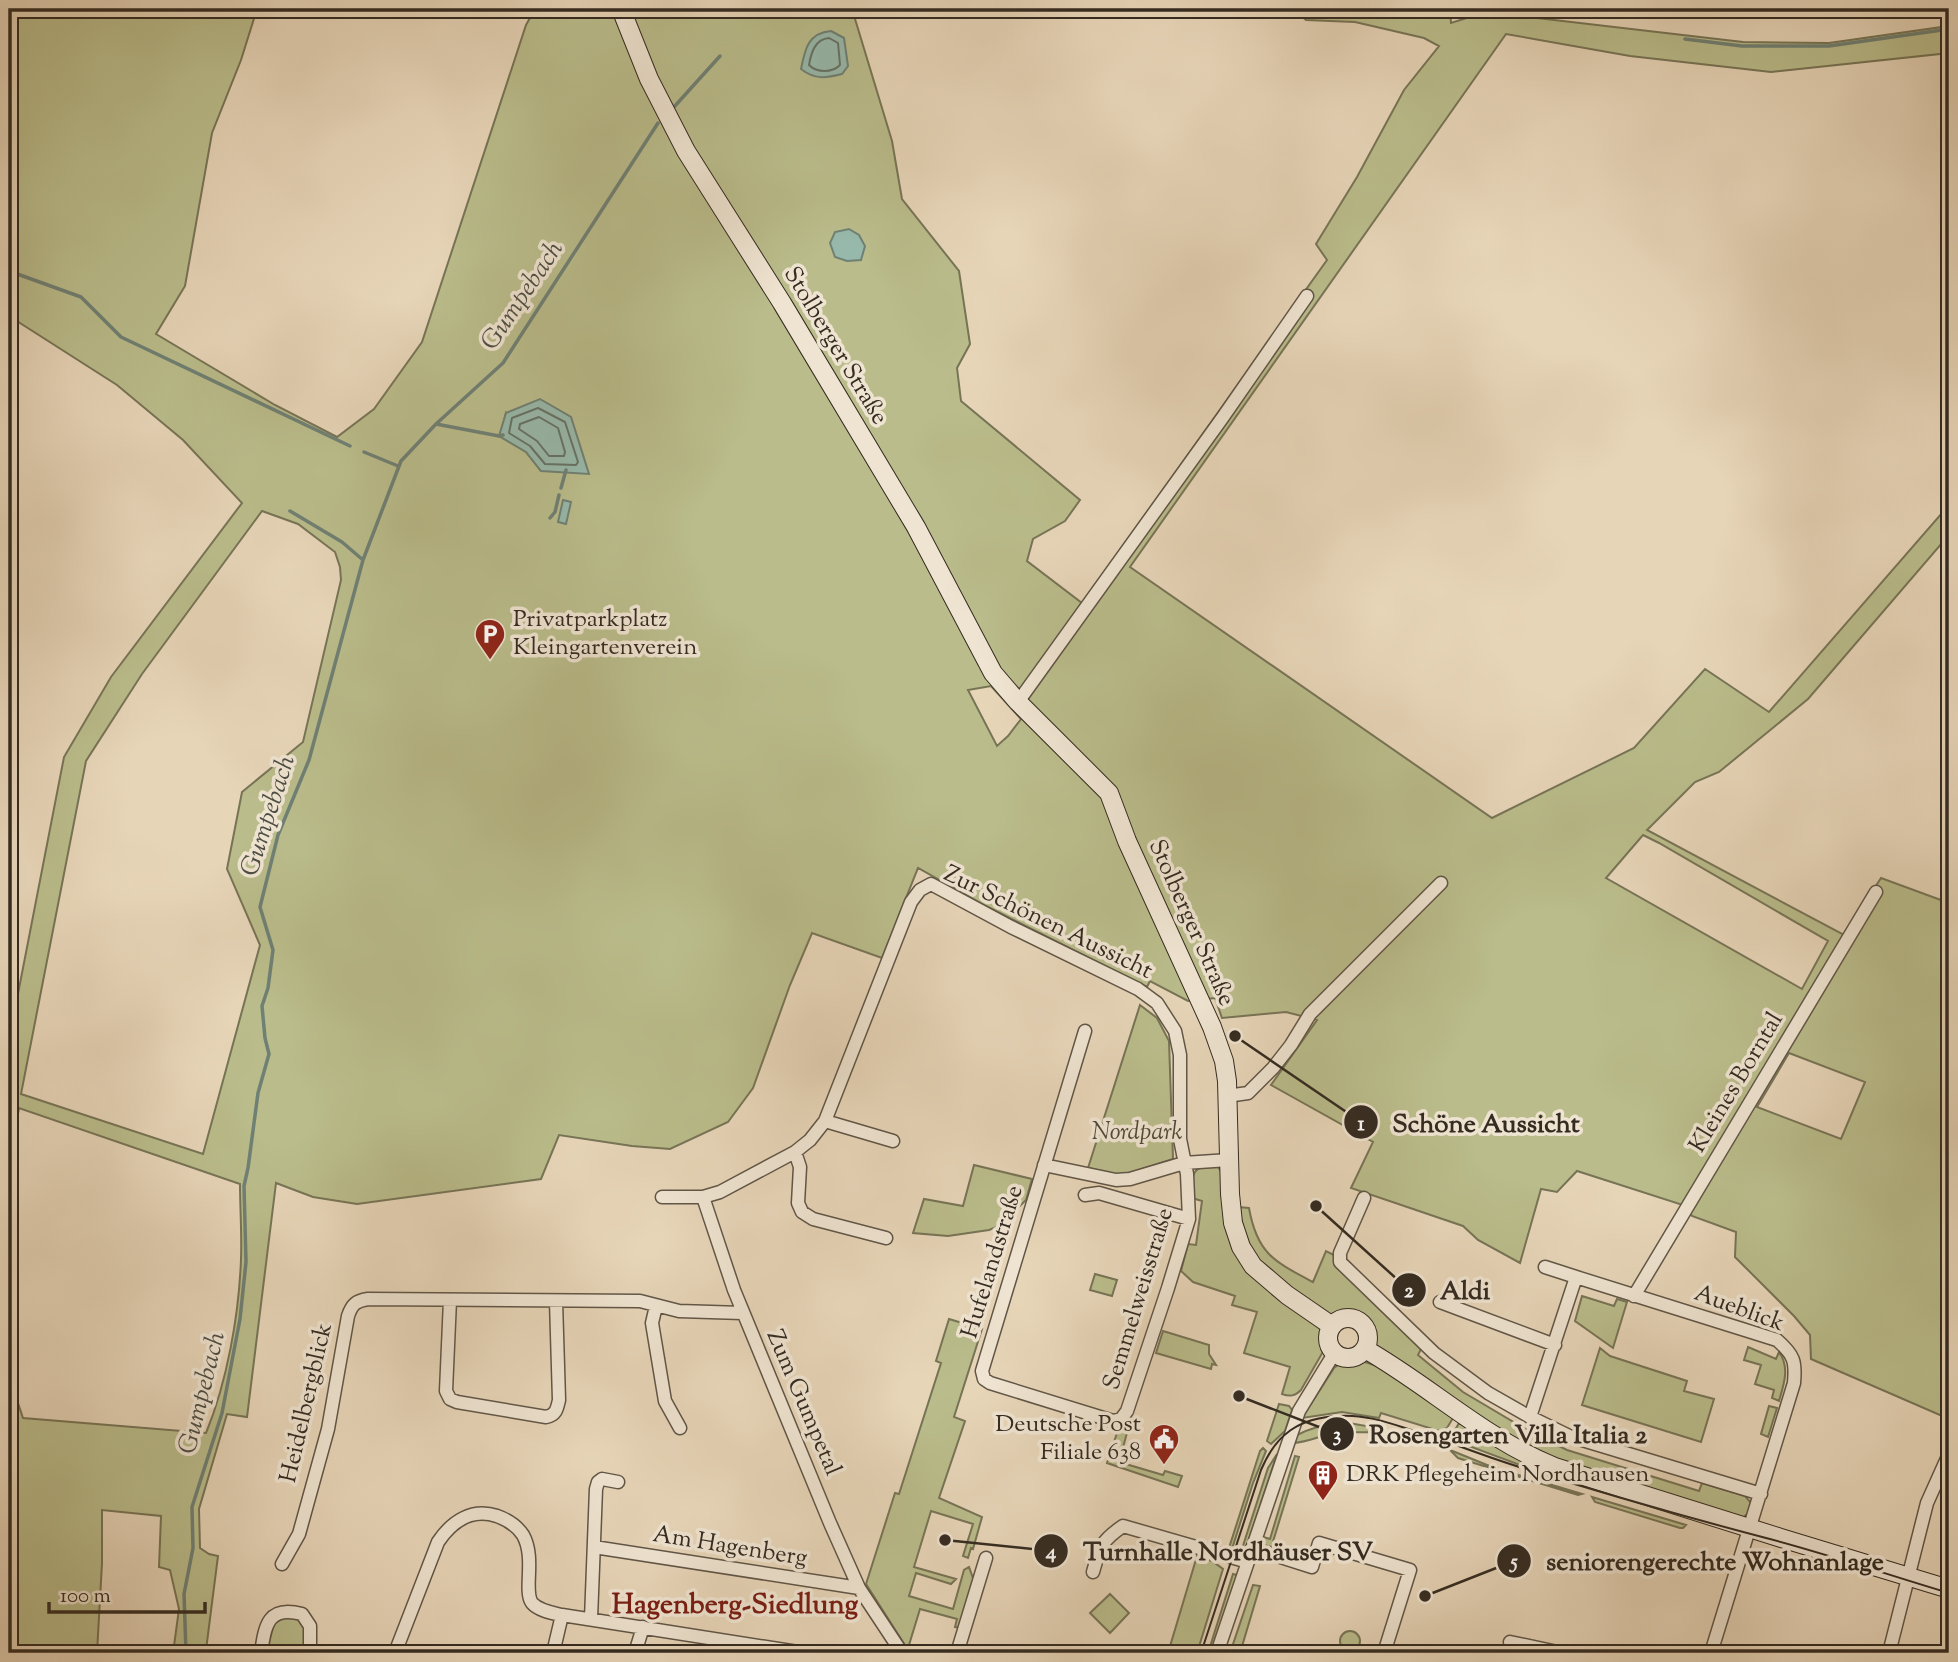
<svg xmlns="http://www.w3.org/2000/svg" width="1958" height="1662" font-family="'Sorts Mill Goudy',serif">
  <rect width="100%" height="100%" fill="#e7d5b8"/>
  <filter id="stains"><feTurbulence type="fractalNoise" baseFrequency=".00286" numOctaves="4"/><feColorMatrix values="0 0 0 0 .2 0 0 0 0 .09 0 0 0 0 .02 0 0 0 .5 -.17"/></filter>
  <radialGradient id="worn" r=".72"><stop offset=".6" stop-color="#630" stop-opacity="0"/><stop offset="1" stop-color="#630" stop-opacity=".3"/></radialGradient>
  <path fill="#babc8b" stroke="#777456" stroke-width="2" fill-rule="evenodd" d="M9,9H257L241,60L212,133L185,286L156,334L275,405L337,437L374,409L422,342L526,25L535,9H852L892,141L902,199L959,271L970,344L957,368L961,401L1080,500L1065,521L1033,539L1027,561L1082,603L1327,260L1316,244L1357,177L1404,90L1439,46L1424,38L1355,22L1306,20L1294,9H1450L1451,23L1486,12L1743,42L1829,43L1949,26V53L1771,72L1630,56L1506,34L1130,567L1492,818L1634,748L1705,669L1769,712L1949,505V535L1808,699L1719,772L1695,782L1647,830L1844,935L1881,878L1949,903V1419L1811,1359L1810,1335L1794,1316L1735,1257L1736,1232L1692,1216L1683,1205L1577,1171L1557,1192L1541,1189L1520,1263L1478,1240L1463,1226L1351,1188L1373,1142L1271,1085L1317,1020L1286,1012L1222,1018L1215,998L1188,1001L1150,981L1147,987L986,906L918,868L882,958L812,933L790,985L753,1088L728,1122L670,1149L632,1146L559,1135L541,1179L357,1204L313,1197L276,1183L247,1417L227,1414L199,1509L200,1548L209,1554L218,1556L206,1650L223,1653H173L179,1609L170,1570L159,1567L161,1516L102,1510V1563L97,1653H9V1376L23,1418L206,1433C227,1382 239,1315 241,1259C242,1235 240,1209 240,1184L19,1108L9,1165V1040L64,757L111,677L242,503L183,440L117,385L9,316ZM506,413L541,471L526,452L500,436ZM262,511L298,524L335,552L340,567L341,580L303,742L242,792L227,869L260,945L203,1154L21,1094L86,761L142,674ZM991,686L1021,719L1008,736L997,746L968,690ZM1643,835L1659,843L1828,941L1802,989L1606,878ZM1789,1053L1865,1082L1841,1139L1757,1107Z
    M1140,1005L1157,1018L1169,1041L1173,1159L1120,1176L1088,1168Z
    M1211,1164L1218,1167L1224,1175L1231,1237L1324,1333L1325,1345L1324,1350L1301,1390C1295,1396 1290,1397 1282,1394L1290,1367L1244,1353L1257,1312L1232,1305L1235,1296L1193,1282L1181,1271L1188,1244L1196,1245L1202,1201L1192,1198C1192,1179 1189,1168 1211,1164Z
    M974,1165L1032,1179L1026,1200L999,1226L989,1230L948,1236L913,1233L924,1199L963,1206Z
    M1238,1207L1249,1208C1257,1254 1275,1262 1313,1282L1326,1251L1338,1257L1422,1347L1418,1355L1463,1392L1532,1433L1567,1450L1699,1491L1702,1483L1745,1496L1752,1504L1750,1511L1743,1518L1535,1454L1387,1357C1384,1353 1378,1349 1376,1344C1369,1330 1369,1319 1352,1314C1344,1312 1339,1317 1330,1314L1269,1273L1248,1246Z
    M1095,1274L1117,1280L1112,1296L1090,1290Z
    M1582,1296L1614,1306L1617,1299L1627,1302L1613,1348L1575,1321Z
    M949,1319L982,1329L954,1417L965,1421L939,1498L982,1517L973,1549L971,1548L968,1558L963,1556L973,1524L931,1511L914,1567L956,1579L951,1584L916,1573L909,1596L953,1609L964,1570L969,1567L974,1581L960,1628L955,1627L957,1619L920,1609L909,1645L913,1647L915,1653H910L866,1584L895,1493L899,1494L941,1363L936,1361Z
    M1163,1331L1209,1345V1354L1216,1365L1212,1364L1211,1369L1156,1353Z
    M1748,1347L1776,1359L1779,1352C1790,1367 1784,1384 1779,1401L1772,1398L1774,1390L1755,1384L1761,1365L1744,1360Z
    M1600,1348L1610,1356L1687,1381L1684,1391L1714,1399L1701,1442L1582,1405Z
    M1356,1360C1393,1366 1425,1396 1453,1418L1447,1428L1439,1431L1381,1413L1379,1418L1342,1412L1302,1418L1334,1368L1342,1362Z
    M1279,1404L1289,1406L1292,1410L1285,1431L1271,1444L1267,1441Z
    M1769,1406L1777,1408L1768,1437L1761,1434Z
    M1343,1422L1372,1427L1371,1432C1360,1433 1348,1431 1336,1433C1321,1435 1307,1443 1292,1443L1295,1436C1310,1428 1325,1424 1343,1422Z
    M1459,1423L1512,1454L1584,1485L1528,1468L1450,1439Z
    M1118,1430L1127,1433L1119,1462L1163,1475L1165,1471L1182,1476L1178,1487L1107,1463Z
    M1263,1448L1266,1451L1253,1483L1231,1552L1229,1548L1260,1451Z
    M1450,1450L1492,1467L1582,1494L1578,1495L1458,1458Z
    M1277,1454L1244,1554L1240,1555L1268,1468Z
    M1295,1456L1299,1457L1271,1548L1258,1544L1260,1536L1270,1539Z
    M1592,1497L1676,1522L1686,1525L1683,1528H1680L1595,1502Z
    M1197,1556L1212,1561L1223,1569L1197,1653H1168Z
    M1233,1574L1237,1575L1211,1653H1208Z
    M1253,1585L1260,1586L1240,1653H1230Z
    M1110,1594L1129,1613L1110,1633L1090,1613Z
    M280,1617H298L306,1629L305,1653H266C268,1639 270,1628 280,1617Z
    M1340 1641a10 10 0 1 1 20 0a10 10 0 1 1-20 0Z"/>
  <path fill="#97b9ab" stroke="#6f8074" stroke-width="2" d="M831,31L844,38L848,66L842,74C826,78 815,80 801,69C805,49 808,33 831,31Z
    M849,229L859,235L865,246L861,260L847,261L835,257L830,243L835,232Z
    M540,399L571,417L589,474L541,471L526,452L499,436L506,413Z
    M563,500L571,502L566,524L558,522Z"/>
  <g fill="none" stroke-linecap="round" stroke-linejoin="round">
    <path stroke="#667266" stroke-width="2" d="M829,38L838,43L840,65C832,73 817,73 809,65C811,53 815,39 829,38Z
      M538,408L565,422L578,462L576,465L545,464L530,446L509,433L512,418Z
      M539,417L558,428L565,452L564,456H549L537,441L519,429L520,424Z"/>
    <path stroke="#6f8074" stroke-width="3.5" d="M1685,39L1742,46H1829L1949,29
      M674,107L720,56
      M9,271L81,297L121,337L350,446
      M436,424L499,436L503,435
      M364,452L398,466
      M561,488L566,470
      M290,511L342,542L363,560
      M550,518L555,512L559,495
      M186,1653L184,1594L193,1548L192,1507L222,1413L240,1319L246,1262L244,1186L248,1168L258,1093L269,1054L265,1038L262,1006L268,988L273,950L260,907L278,835L309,760L363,560L401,461L436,424L503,363L658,123"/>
    <g stroke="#615647" stroke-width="15">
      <path id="street" d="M1018,702L1223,417L1307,296
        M1227,1096L1248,1093L1273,1068L1291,1045L1310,1014L1441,883
        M825,1121L893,1141
        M795,1152L800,1167L798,1203L802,1212L813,1219L886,1238
        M1044,1165L1116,1180L1130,1179L1184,1163L1229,1160
        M1085,1195L1099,1193L1189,1219
        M662,1197H703L720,1192L795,1152L810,1140L825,1121L911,902L920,890L931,884L1011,927L1138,989L1157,1003L1175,1031L1180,1055V1139L1187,1174L1189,1219L1168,1288L1127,1411L1121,1419L1113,1421L990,1383L984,1379L982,1371L1085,1031
        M703,1197L734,1290L830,1523L859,1588L902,1653
        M1364,1198L1340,1253V1262L1434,1353L1488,1393L1530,1417L1569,1436L1761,1494
        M1545,1267L1576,1277
        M1634,1296L1876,892
        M450,1300L446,1391L450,1399L457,1402L546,1417C556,1415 557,1409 559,1400L556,1301
        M1440,1302L1555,1345
        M656,1306L652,1323L665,1401L680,1428
        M1530,1417L1576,1277L1777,1340C1794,1355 1796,1361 1794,1383L1711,1653
        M594,1547L859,1588
        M1252,1548L1312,1567L1319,1543L1410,1570L1384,1653
        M282,1564L299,1534L328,1429L348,1316C352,1304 356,1301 368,1299L640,1301L679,1311L742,1313
        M1093,1572C1100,1547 1101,1541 1123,1526L1248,1562
        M591,1619L596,1489L598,1482L602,1479L618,1482
        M1510,1642L1562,1653
        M261,1653C265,1625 268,1605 302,1614L310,1626V1653
        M395,1653L438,1542C452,1521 472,1508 497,1516C508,1520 517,1526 523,1535C536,1558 523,1591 532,1603C539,1611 553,1613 562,1615L804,1653
        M553,1653L562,1615
        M635,1653L643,1627
        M957,1653L986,1558
        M1217,1653L1299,1411L1335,1352
        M1889,1653L1927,1503L1949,1454"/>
    </g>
    <g stroke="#342b21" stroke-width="20">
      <path id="secondary" d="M621,9L649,79L686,151L782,303L916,527L993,673L1018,702L1109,793L1127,841L1212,1027L1224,1061L1227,1081L1230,1194L1233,1223L1241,1247L1253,1266L1287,1295L1332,1326
        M1328 1338a20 20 0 1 1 40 0a20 20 0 1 1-40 0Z
        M1365,1349C1430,1386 1485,1439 1555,1467L1781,1538L1949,1589"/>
    </g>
    <use href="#street" stroke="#efe4d1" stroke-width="12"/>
    <use href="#secondary" stroke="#efe4d1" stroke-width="18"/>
    <path stroke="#342b21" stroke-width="2" d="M1201,1653L1261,1470C1276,1434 1299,1418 1338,1416C1361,1414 1384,1421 1405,1428C1446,1440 1485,1457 1526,1469C1605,1494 1686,1517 1766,1538C1828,1554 1888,1575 1949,1593"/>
  </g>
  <defs>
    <g id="parking-pin" transform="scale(1.575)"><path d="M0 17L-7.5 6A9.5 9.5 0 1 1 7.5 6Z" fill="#8f2418" stroke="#efe4d1"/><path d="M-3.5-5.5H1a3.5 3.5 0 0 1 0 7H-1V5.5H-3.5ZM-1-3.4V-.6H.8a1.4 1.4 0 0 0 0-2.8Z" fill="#fff"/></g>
    <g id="civic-pin" transform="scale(1.575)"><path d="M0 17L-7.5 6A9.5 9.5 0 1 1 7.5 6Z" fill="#8f2418" stroke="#efe4d1"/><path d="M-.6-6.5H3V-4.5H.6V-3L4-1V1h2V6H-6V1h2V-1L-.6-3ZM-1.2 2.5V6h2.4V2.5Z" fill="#fff"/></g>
    <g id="building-pin" transform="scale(1.575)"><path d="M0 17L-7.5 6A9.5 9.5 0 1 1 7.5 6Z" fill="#8f2418" stroke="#efe4d1"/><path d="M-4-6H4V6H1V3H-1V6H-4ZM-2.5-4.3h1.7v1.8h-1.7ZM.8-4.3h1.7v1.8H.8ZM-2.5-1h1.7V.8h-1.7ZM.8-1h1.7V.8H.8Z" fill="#fff"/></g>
  </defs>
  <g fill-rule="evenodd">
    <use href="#parking-pin" x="490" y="634"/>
    <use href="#civic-pin" x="1164" y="1439"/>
    <use href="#building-pin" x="1323" y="1475"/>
  </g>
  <g text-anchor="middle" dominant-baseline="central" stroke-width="7" stroke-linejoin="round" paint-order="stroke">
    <g font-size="24" fill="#342b21" stroke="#efe4d1">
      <text transform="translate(835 346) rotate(59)">Stolberger Straße</text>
      <text transform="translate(1048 923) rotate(26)">Zur Schönen Aussicht</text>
      <text transform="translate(1191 923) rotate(66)">Stolberger Straße</text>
      <text transform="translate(1737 1083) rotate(-59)">Kleines Borntal</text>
      <text transform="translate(993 1262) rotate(-73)">Hufelandstraße</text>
      <text transform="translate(1139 1299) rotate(-73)">Semmelweisstraße</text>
      <text transform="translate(1739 1309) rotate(20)">Aueblick</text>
      <text transform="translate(307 1403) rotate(-77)">Heidelbergblick</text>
      <text transform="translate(803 1403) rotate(67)">Zum Gumpetal</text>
      <text transform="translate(730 1547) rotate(9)">Am Hagenberg</text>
    </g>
    <g font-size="24" fill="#342b21" stroke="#efe4d1" text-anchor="start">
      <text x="513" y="620">Privatparkplatz<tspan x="513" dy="28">Kleingartenverein</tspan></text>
      <text x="1141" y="1425" text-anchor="end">Deutsche Post<tspan x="1141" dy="28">Filiale 638</tspan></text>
      <text x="1346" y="1475">DRK Pflegeheim Nordhausen</text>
    </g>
    <g font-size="24" font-style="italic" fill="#4f4836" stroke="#efe4d1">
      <text x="1137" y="1133">Nordpark</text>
    </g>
    <g font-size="26" font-style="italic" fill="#4d4e44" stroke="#efe4d1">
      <text transform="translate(523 296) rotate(-56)">Gumpebach</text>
      <text transform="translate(269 816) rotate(-72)">Gumpebach</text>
      <text transform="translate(203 1393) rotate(-76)">Gumpebach</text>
    </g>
    <g font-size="28" font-weight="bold" fill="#7a1f14" stroke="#efe4d1">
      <text x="735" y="1606">Hagenberg-Siedlung</text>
    </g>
  </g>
  <path fill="none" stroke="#342b21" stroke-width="2.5" d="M1235 1036L1361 1122M1316 1206L1409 1290M1239 1396L1337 1434M945 1540L1051 1551M1425 1596L1514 1561"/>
  <g fill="#342b21" stroke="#efe4d1" stroke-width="2.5">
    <circle cx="1235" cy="1036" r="7"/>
    <circle cx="1316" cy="1206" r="7"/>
    <circle cx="1239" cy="1396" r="7"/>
    <circle cx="945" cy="1540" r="7"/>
    <circle cx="1425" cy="1596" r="7"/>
    <circle cx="1361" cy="1122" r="18"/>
    <circle cx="1409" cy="1290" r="18"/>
    <circle cx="1337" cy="1434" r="18"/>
    <circle cx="1051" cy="1551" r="18"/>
    <circle cx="1514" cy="1561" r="18"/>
  </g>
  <g font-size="21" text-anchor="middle" font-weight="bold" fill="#fff">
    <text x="1361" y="1130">1</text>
    <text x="1409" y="1297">2</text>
    <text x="1337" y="1441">3</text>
    <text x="1051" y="1558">4</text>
    <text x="1514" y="1568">5</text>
  </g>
  <g font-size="26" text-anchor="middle" font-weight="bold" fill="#342b21" stroke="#efe4d1" stroke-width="7" stroke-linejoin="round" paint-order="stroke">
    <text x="1486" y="1132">Schöne Aussicht</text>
    <text x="1465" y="1299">Aldi</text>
    <text x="1508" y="1443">Rosengarten Villa Italia 2</text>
    <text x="1228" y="1560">Turnhalle Nordhäuser SV</text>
    <text x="1715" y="1570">seniorengerechte Wohnanlage</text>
  </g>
  <rect width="1958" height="1662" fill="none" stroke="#e7d5b8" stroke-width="35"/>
  <rect x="10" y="10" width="1937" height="1641" fill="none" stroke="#342b21" stroke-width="3.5"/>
  <rect x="18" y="18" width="1923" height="1627" fill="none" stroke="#342b21" stroke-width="2"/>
  <path d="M49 1602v10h156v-10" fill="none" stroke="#342b21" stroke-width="3.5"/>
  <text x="60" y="1602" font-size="21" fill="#342b21" stroke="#efe4d1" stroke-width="5" paint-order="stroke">100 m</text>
  <rect width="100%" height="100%" filter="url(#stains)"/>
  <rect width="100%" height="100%" fill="url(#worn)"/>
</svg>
